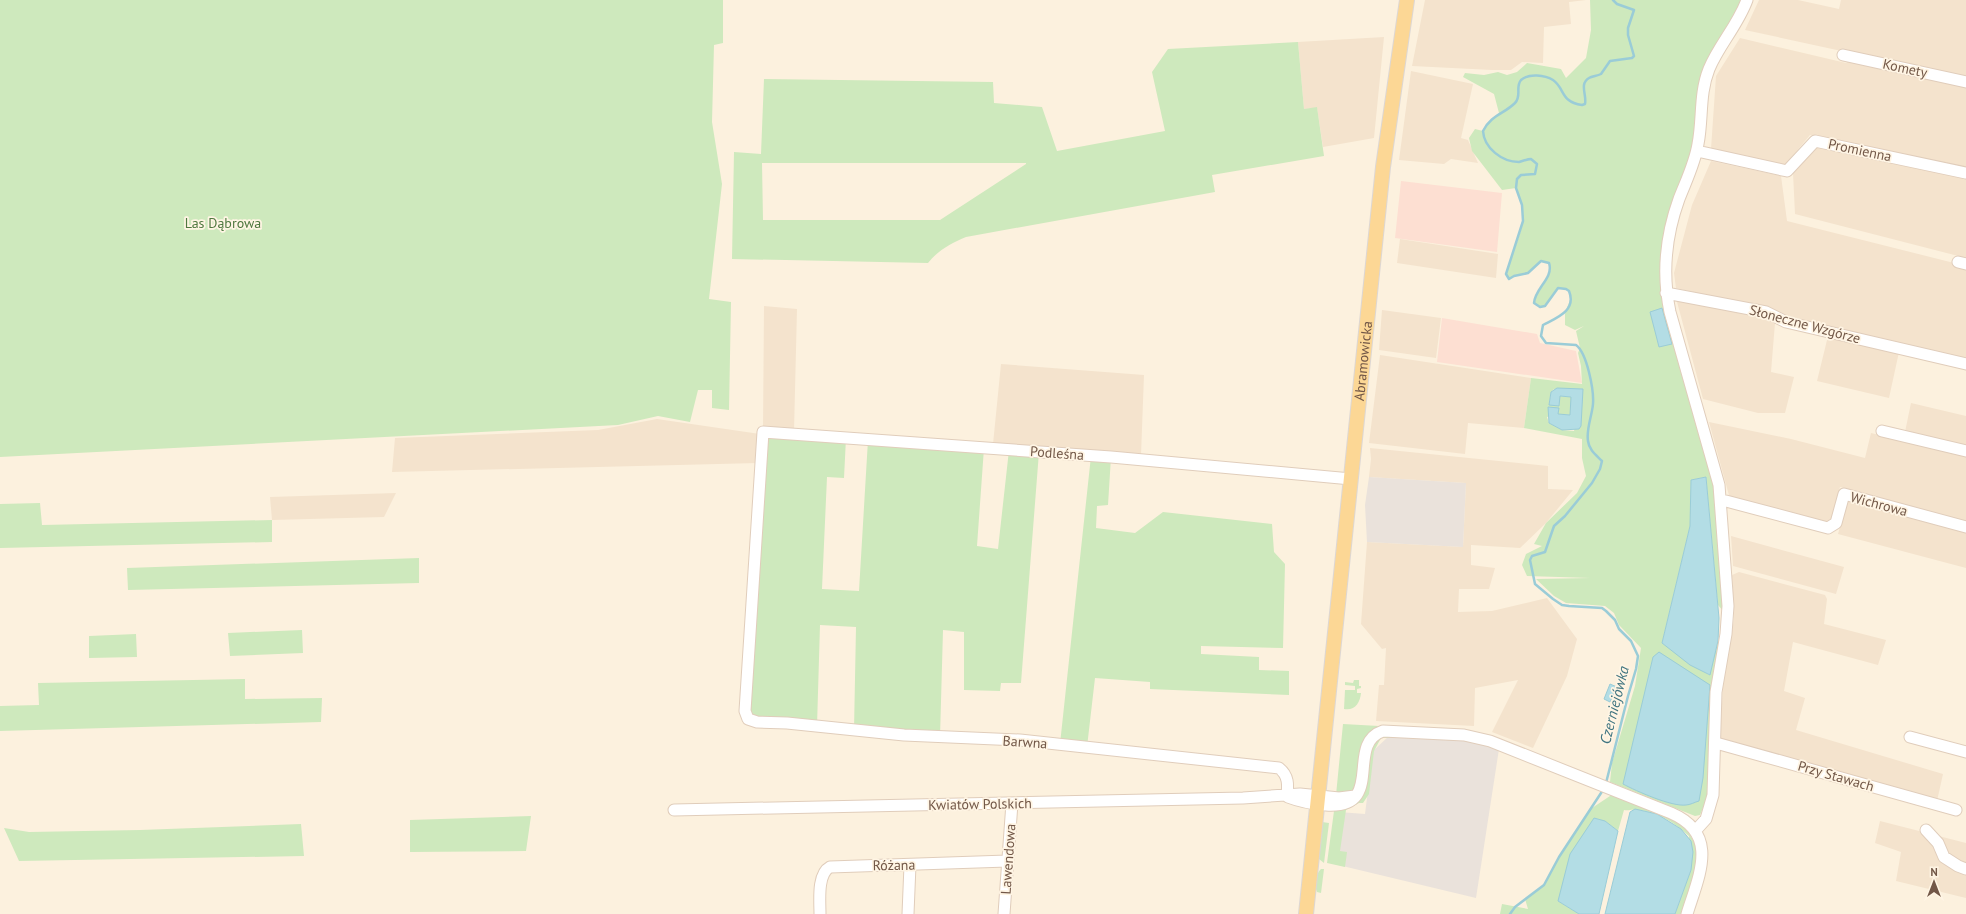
<svg xmlns="http://www.w3.org/2000/svg" width="1966" height="914" font-family="'PT Sans',sans-serif">
  <rect width="100%" height="100%" fill="#fcf1de"/>
  <path fill="#f4e3cd" d="M1425,0H1586L1569,2L1571,24L1544,27L1543,63L1522,62L1511,70H1492L1412,66Z
    M1759,0H1798L1839,9L1841,0H1966V78L1745,30Z
    M1384,37L1374,138L1323,147L1317,108L1304,109L1298,42Z
    M1740,38L1846,63L1851,60L1966,86V169L1810,135L1785,165L1711,149L1716,76Z
    M1411,71L1473,84L1461,138L1468,140L1478,163L1451,159L1444,164L1399,160Z
    M1818,146L1966,178V258L1795,214L1793,173Z
    M1711,161L1781,176L1787,221L1966,266V359L1782,317L1767,309L1676,288L1674,273L1692,205Z
    M1400,239L1498,254L1496,278L1397,263Z
    M1676,298L1764,316L1775,323L1771,372L1794,377L1785,413H1758L1703,399Z
    M764,306L797,309L794,431L763,429Z
    M1382,310L1441,318L1436,358L1379,350Z
    M1828,336L1899,352L1889,398L1817,381Z
    M1380,355L1531,378L1524,428L1468,423L1465,454L1369,443Z
    M1001,364L1144,375L1141,455L993,444Z
    M1911,403L1966,416V446L1905,432Z
    M657,419L760,434L758,463L392,472L395,438L598,430Z
    M1709,422L1791,439L1865,458L1871,433L1966,456V521L1840,487L1830,523L1825,525L1730,499Z
    M1370,448L1548,466V489L1573,490L1546,523L1520,548L1471,545V565L1495,568L1489,589H1459L1458,612L1492,611L1547,598L1577,639L1567,676L1533,748L1492,732L1518,680L1475,688L1474,726L1376,721L1379,685H1384L1386,648L1382,649L1361,624L1367,542L1463,547L1466,483L1369,477L1371,459Z
    M396,493L384,517L272,520L270,497Z
    M1848,498L1966,531V568L1838,534Z
    M1731,536L1844,567L1836,594L1733,566Z
    M1739,572L1825,595L1827,599L1824,624L1886,640L1878,665L1793,642L1784,691L1805,698L1796,730L1943,774L1937,801L1720,740L1723,686L1734,619L1732,575Z
    M1880,821L1966,843V898L1896,881L1901,852L1875,843Z"/>
  <path fill="#fddfd2" d="M1401,181L1502,193L1497,252L1395,238Z
    M1442,318L1537,334L1540,343L1576,351L1582,383L1437,362Z"/>
  <path fill="#eae2db" d="M1369,477L1466,483L1463,547L1367,542L1365,505Z
    M1388,737L1463,739L1499,749L1476,898L1330,863L1339,812L1365,814L1373,751Z"/>
  <path fill="#cee9bd" fill-rule="evenodd" d="M0,0H723V43L714,45L712,122L722,184L709,299L731,302L729,410L712,408V390H698L690,422L658,416L618,425L0,457Z
    M1590,0H1742L1737,15L1712,54L1663,279L1715,486L1724,612L1718,605L1706,477L1691,480L1690,526L1662,643L1709,675L1718,641L1721,644L1709,794L1700,815L1695,816L1610,782L1612,763L1635,686L1641,648L1619,625L1614,613L1605,606L1566,603L1554,596L1536,579L1590,578L1527,576L1522,565L1526,554L1542,546L1534,544L1546,523L1577,493L1586,476L1582,458V439L1524,428L1531,378L1582,384L1581,366L1578,353L1580,348L1576,331L1584,326L1575,330L1565,325C1565,321 1565,317 1565,314C1566,305 1576,297 1566,289L1558,288L1545,306L1540,307L1534,303C1535,288 1554,278 1549,263L1541,261L1528,273L1514,276L1509,279C1502,271 1512,260 1514,251C1519,237 1526,220 1522,205C1521,199 1517,194 1516,188L1502,190L1472,151L1469,138L1475,129L1483,131L1492,119L1499,113L1494,94L1463,77L1465,73L1484,75L1498,72L1507,75L1517,72L1527,63L1561,69L1566,78L1586,58L1591,30ZM1554,389H1583L1574,431L1562,430L1549,423L1547,417L1558,414L1570,415L1572,397L1560,396L1549,404L1551,392Z
    M1298,42L1304,109L1317,107L1324,156L1212,175L1215,192L966,237C952,243 938,250 928,263L732,259L734,152L761,154L764,79L993,82L994,103L1042,107L1057,151L1165,131L1152,72L1168,49ZM762,163H1026V164L940,220H763Z
    M763,432L846,438L844,478L827,477L822,589L859,591L868,440L984,448L977,546L998,549L1009,450L1039,452L1021,683H1001L1000,691L964,690V632L943,630L940,737L854,730L856,627L820,625L817,726L748,719Z
    M1091,456L1111,457L1108,505L1097,506L1096,528L1135,533L1163,512L1272,524L1274,552L1285,564L1283,648L1201,646V654L1259,657V670L1289,671V695L1150,689V682L1095,678L1087,747L1060,744Z
    M40,503L42,525L272,520V542L0,548V504Z
    M419,558V583L128,590L127,568Z
    M302,630L303,653L230,656L228,633Z
    M136,634L137,657L89,658V636Z
    M245,679V699L322,698L321,722L0,731V706L39,705L38,683Z
    M1354,680H1359V686H1361V688L1357,689V693H1361C1360,703 1355,711 1344,709L1345,690H1355V686L1345,685V682L1353,683Z
    M1343,724L1379,726C1353,738 1365,769 1353,790L1336,795Z
    M1382,736L1417,737L1381,738L1374,751L1369,794L1363,803H1359L1346,810L1340,851L1347,852L1345,867L1327,863L1334,811L1338,810V808C1352,806 1359,802 1365,788L1371,746Z
    M1613,794C1646,808 1702,818 1697,864C1695,880 1687,898 1683,914H1675L1691,870L1689,836C1674,822 1657,811 1636,810C1631,809 1629,811 1624,810L1618,831L1605,821L1558,901L1579,914H1500L1502,904L1528,909L1525,899L1544,885L1559,857L1589,810Z
    M531,816L526,851L410,852V820Z
    M1322,822L1329,823L1324,863L1319,859Z
    M301,824L304,856L19,861L4,828L29,832L140,830Z
    M1321,869H1324L1321,893L1317,892C1314,886 1316,873 1321,869Z"/>
  <path fill="#b3dde5" stroke="#9accd7" d="M1662,308L1672,344L1659,347L1650,312Z
    M1557,388L1583,389L1581,426L1579,429L1562,430L1549,423L1548,407L1559,408L1558,414L1570,415L1571,397L1560,396L1559,406L1549,405L1551,392Z
    M1706,477L1719,618L1718,641L1710,675L1690,665L1662,643L1690,526L1691,480Z
    M1659,652L1710,685L1703,778L1699,801C1695,802 1690,805 1686,805C1672,807 1636,791 1623,784L1653,657Z
    M1610,684L1617,687L1610,702L1604,699Z
    M1635,809L1657,814L1681,829L1691,841L1693,852L1691,870L1675,914H1605L1630,812Z
    M1594,818L1605,821L1618,831L1599,914H1579L1558,901L1570,854Z"/>
  <g fill="none" stroke-linecap="round" stroke-linejoin="round">
    <path stroke="#9accd7" stroke-width="2.5" d="M1606,783L1628,696L1636,669L1638,656L1631,641L1619,629L1615,620L1606,611L1602,608L1569,606L1562,605L1553,599L1535,584L1530,560L1532,556L1545,552L1554,526L1565,516L1592,483L1600,469L1602,461C1596,455 1589,450 1588,441C1586,429 1592,416 1593,404C1594,390 1587,353 1576,345L1546,343L1541,336L1543,325C1556,318 1577,311 1569,291L1566,289L1558,288L1545,306L1540,307L1534,303C1535,288 1554,278 1549,263L1541,261L1528,273L1514,276L1509,279L1506,274L1523,221L1522,205L1516,188L1517,179L1521,175L1535,174L1537,164L1531,159C1527,159 1523,161 1519,162C1502,162 1484,148 1483,131C1491,115 1504,114 1515,103C1522,96 1515,87 1521,80C1529,73 1545,75 1553,80C1565,88 1560,102 1582,105L1585,104C1587,95 1579,84 1589,78C1592,76 1597,76 1601,74L1610,61L1632,58L1634,56L1628,35V28L1634,10L1617,4L1613,0
      M1510,914L1515,907L1544,885L1559,857L1603,790"/>
    <g stroke="#e0cdbb" stroke-width="13">
      <path id="minor" d="M1843,55L1966,82
        M1697,151L1787,171L1815,141L1966,173
        M1958,262L1966,264
        M1666,293L1766,312L1786,322L1966,364
        M1882,431L1966,451
        M1721,501H1726L1828,528L1836,523L1844,494L1966,527
        M1910,737L1966,752
        M1716,743L1956,810
        M1287,796C1288,785 1289,776 1279,768L1020,740L904,735L787,723L757,722L748,719L745,711L763,432L1111,457L1351,479
        M1288,797C1301,802 1313,804 1326,805C1387,809 1344,744 1383,731L1464,735L1490,741L1671,813C1720,834 1699,875 1687,914
        M674,810L1243,798L1300,794L1339,798L1355,796
        M1696,830L1706,819L1713,795L1716,692L1726,634L1728,606L1719,485L1670,312C1662,274 1666,235 1679,199C1686,181 1695,163 1698,144C1703,119 1699,94 1709,69C1719,45 1738,25 1747,0
        M1926,830L1938,843L1944,857L1958,866L1966,869
        M820,914C820,901 817,874 830,867L1007,861
        M908,914L910,865
        M1004,914L1012,803"/>
    </g>
    <g stroke="#ddd7d3" stroke-width="16">
      <g id="major">
        <path id="s1" d="M1306,914L1383,167L1407,0"/>
      </g>
    </g>
    <use href="#minor" stroke="#fff" stroke-width="11"/>
    <use href="#major" stroke="#fcd795" stroke-width="14"/>
  </g>
  <g text-anchor="middle" dominant-baseline="central" stroke-width="3.5" stroke-linejoin="round" paint-order="stroke">
    <g font-size="14" fill="#725747" stroke="#fff5e4">
      <text transform="translate(1905 68) rotate(12)">Komety</text>
      <text transform="translate(1860 150) rotate(12)">Promienna</text>
      <text transform="translate(1805 324) rotate(15)">Słoneczne Wzgórze</text>
      <text stroke="none"><textPath href="#s1" startOffset="556">Abramowicka</textPath></text>
      <text transform="translate(1057 453) rotate(4)">Podleśna</text>
      <text transform="translate(1879 504) rotate(15)">Wichrowa</text>
      <text transform="translate(1025 742) rotate(4)">Barwna</text>
      <text transform="translate(1836 776) rotate(16)">Przy Stawach</text>
      <text transform="translate(980 804) rotate(-1)">Kwiatów Polskich</text>
      <text transform="translate(1008 859) rotate(-86)">Lawendowa</text>
      <text transform="translate(894 865) rotate(-1)">Różana</text>
    </g>
    <g font-size="14" fill="#4f783f" stroke="#fff5e4">
      <text x="223" y="223">Las Dąbrowa</text>
    </g>
    <g font-size="15" font-style="italic" fill="#3e737f" stroke="#fff5e4">
      <text transform="translate(1614 705) rotate(-76)">Czerniejówka</text>
    </g>
  </g>
  <g transform="translate(1934 882)" stroke="#fff5e4" stroke-width="3" paint-order="stroke">
  <path d="M0-3L7 15L0 10L-7 15Z" fill="#725747"/>
  <text y="-6" font-size="11" font-weight="bold" text-anchor="middle" fill="#725747">N</text>
  </g>
</svg>
